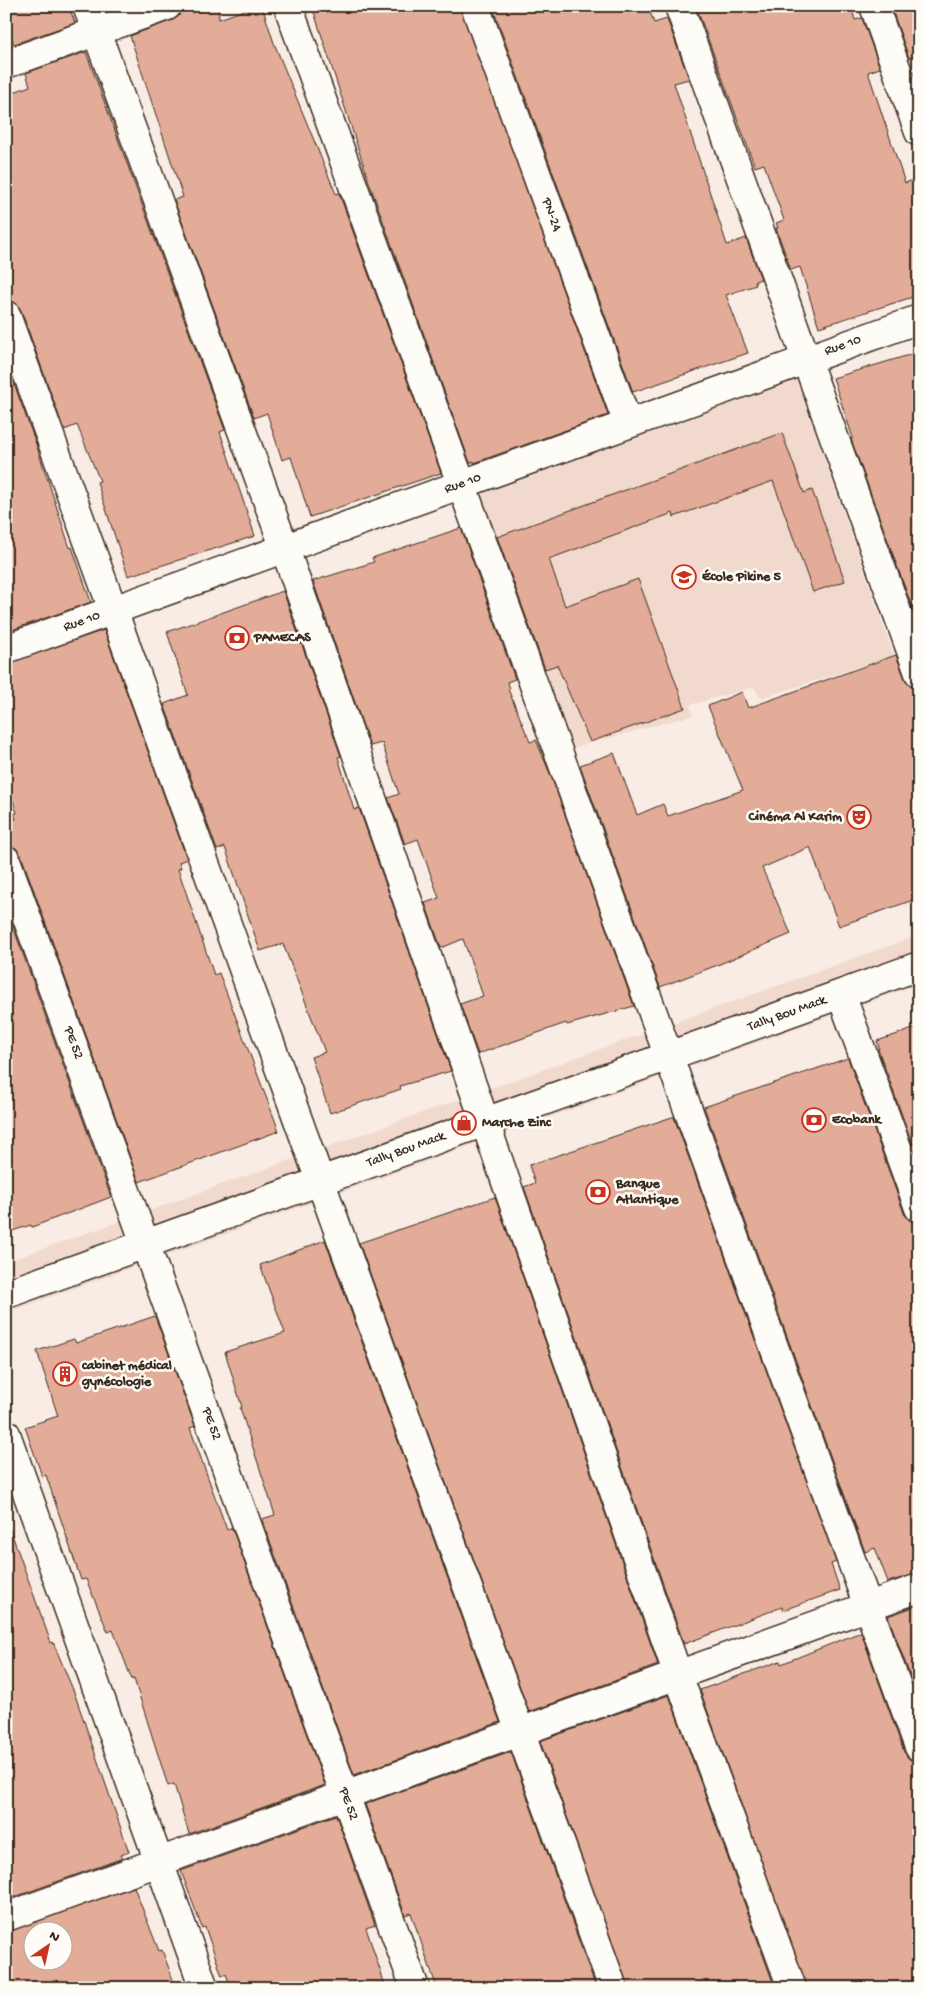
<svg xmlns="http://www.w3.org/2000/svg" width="925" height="1994" font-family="'Gochi Hand',sans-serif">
  <rect width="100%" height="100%" fill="#f8ece4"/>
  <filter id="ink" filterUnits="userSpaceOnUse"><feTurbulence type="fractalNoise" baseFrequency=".02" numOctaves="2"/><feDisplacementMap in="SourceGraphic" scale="10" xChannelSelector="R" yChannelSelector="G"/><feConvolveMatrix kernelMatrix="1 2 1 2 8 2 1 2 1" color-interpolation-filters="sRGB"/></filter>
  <g filter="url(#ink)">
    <path fill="#f2d9ce" d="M797,380L894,656L761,698L753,687L690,705L693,715L565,750L472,498Z
      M919,935V984L6,1313V1262Z"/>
    <path fill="#e3ac99" stroke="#3b2a1e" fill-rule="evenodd" d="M6,6H69L75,23L14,44L6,25Z
      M182,6H218L219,19L256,6H262L274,43L336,194L339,193L441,473L310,517L291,457L282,460L267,413L254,418L174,200L183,197L130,36L173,20L179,16Z
      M312,6H460L608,415L474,463V461L470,463L369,182Z
      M492,6H648L654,23L667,19L689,79L674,83L727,245L746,238L761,279L755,281L756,285L726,295L748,353L633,392Z
      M705,6H851L855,20L862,18L880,68L868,72L905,183L919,178V295L819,327L800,267L791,270L776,228H778L776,223L784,220L764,164L755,167L697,9Z
      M919,6V55L909,58L891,7Z
      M86,52L225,430L220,432L255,536L128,576L97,482L100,481L77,425L64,430L21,310L16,303L6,300V95L30,86L26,73Z
      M919,352V620L917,621L851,439L853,438L833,378Z
      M6,362L35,441L70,548L72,547L91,602L6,632Z
      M782,433L804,493L812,490L845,581L813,592L773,481L674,517L673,513L549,559L565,606L638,579L685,708L590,742L557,665L545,669L497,537Z
      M461,528L515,679L507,682L510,688L508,689L530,742L536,740L551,776L634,1006L567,1025L566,1023L478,1054L460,1004L483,996L463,939L441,948L425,903L439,898L418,839L405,844L388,798L399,794L382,743L370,746L313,581L374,562L372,558Z
      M283,591L341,756L338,757L354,810L359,808L451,1071L400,1086L401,1089L330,1113L311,1057L325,1052L283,944L260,951L225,847L217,850L164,704L188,695L167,632Z
      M104,630L187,859L179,862L181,868L178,869L214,975L219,973L279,1131L139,1182L21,855L16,848L6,845V821L16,819L14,814L17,813L6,780V664Z
      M896,655L905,679L909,685L919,688V898L839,926L810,847L762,868L791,934L715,966L660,987L580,765L614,753L637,815L663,804L668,816L743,790L708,706L742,692L748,708Z
      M6,907L111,1197L32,1227L31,1225L6,1233Z
      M919,1027V1162L878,1049L879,1048L877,1041Z
      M848,1058L904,1213L909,1220L919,1223V1573L888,1582L875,1548L865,1552L704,1107Z
      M672,1117H674L836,1562L831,1564L840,1590L783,1610L782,1607L684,1644L524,1187L535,1183L529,1165Z
      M495,1197L658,1665L529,1712L359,1243Z
      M325,1240L500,1722L354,1775L262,1519L275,1515L240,1408L242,1407L225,1352L285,1333L260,1265Z
      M155,1316L195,1426L190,1428L227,1530L232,1528L325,1785L189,1834L174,1784L168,1786L134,1679L132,1680L113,1630L108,1632L86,1579L81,1580L46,1475L42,1476L25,1427L58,1416L37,1351L74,1339L76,1343Z
      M10,1529L51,1643L53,1642L74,1692L129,1852L121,1855L123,1858L6,1900V1530Z
      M919,1605V1700L888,1616Z
      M861,1632L904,1752L909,1759L919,1762V1988H807L700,1690L780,1661L781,1664Z
      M669,1695L775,1988H628L540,1741Z
      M511,1752L596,1988H437L411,1913L405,1915L365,1804Z
      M336,1815L375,1925L366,1928L386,1988H231L226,1974L222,1976L205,1927L202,1928L181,1871Z
      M134,1887L159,1951L162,1950L176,1988H13L6,1969V1932ZM32,1932H62V1962H32Z"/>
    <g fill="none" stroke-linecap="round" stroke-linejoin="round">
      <g stroke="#3b2a1e" stroke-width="31">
        <path id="minor" d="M87,6L285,549L678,1675L792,1988
          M288,6L919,1747
          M475,6L628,424
          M679,6L919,673
          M874,6L919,132
          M6,64L167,6
          M6,315L613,1988
          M6,649L919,319
          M6,860L415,1988
          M841,994L919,1208
          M6,1294L919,966
          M6,1917L919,1588"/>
      </g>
      <g stroke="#3b2a1e" stroke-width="31">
        <path id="tertiary" d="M6,1434L204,1988"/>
      </g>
      <use href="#minor" stroke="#fdfcf7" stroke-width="28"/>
      <use href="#tertiary" stroke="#fdfcf7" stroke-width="28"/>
    </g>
  </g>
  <defs>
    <g id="school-ring" transform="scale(1.25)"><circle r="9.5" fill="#fdfcf7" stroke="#c8321e" stroke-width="1.5"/><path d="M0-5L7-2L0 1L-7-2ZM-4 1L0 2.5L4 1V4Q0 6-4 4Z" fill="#c8321e"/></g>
    <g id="bank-ring" transform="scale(1.25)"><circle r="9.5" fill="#fdfcf7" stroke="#c8321e" stroke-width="1.5"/><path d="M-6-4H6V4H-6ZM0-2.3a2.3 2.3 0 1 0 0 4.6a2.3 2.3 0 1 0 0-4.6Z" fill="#c8321e"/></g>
    <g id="theatre-ring" transform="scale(1.25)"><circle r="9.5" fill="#fdfcf7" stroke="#c8321e" stroke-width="1.5"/><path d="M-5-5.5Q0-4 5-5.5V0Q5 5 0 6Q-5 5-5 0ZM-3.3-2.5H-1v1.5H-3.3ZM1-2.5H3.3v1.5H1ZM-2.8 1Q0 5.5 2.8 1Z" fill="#c8321e"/></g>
    <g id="shop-ring" transform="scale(1.25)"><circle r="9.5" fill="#fdfcf7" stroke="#c8321e" stroke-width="1.5"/><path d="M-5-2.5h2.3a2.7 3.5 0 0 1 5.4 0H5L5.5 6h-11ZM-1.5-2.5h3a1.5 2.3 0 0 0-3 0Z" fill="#c8321e"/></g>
    <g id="building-ring" transform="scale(1.25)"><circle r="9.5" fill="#fdfcf7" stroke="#c8321e" stroke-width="1.5"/><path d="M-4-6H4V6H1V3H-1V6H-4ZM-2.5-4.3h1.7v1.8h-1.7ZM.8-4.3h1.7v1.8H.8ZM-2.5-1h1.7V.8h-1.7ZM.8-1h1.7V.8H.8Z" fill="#c8321e"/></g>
  </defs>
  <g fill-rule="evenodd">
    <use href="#school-ring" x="684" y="577"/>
    <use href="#bank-ring" x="237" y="638"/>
    <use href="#theatre-ring" x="859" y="817"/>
    <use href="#bank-ring" x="814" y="1120"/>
    <use href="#shop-ring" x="464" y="1123"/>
    <use href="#bank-ring" x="598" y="1192"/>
    <use href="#building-ring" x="65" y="1374"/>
  </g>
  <g text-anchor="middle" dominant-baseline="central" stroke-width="5" stroke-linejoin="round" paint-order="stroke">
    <g font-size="14" fill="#3b2a1e" stroke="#fdfcf7">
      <text transform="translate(551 215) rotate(70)">PN-24</text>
      <text transform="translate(843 346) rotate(-20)">Rue 10</text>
      <text transform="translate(463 484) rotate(-20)">Rue 10</text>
      <text transform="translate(82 622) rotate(-20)">Rue 10</text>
      <text transform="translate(787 1014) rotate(-20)">Tally Bou Mack</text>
      <text transform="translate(73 1043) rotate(70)">PE 52</text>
      <text transform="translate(406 1150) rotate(-20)">Tally Bou Mack</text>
      <text transform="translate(211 1424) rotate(70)">PE 52</text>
      <text transform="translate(348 1804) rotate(70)">PE 52</text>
    </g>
    <g font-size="14" font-weight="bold" fill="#3b2a1e" stroke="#fdfcf7" text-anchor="start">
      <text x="702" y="577">École Pikine 5</text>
      <text x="254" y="638">PAMECAS</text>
      <text x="842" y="817" text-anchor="end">Cinéma Al Karim</text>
      <text x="832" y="1120">Ecobank</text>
      <text x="482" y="1123">Marche Zinc</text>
      <text x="616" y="1184">Banque<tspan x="616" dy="16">Atlantique</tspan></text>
      <text x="82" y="1366">cabinet médical<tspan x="82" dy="16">gynécologie</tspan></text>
    </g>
  </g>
  <rect width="925" height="1994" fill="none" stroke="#fdfcf7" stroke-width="25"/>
  <rect x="12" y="12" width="900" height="1969" fill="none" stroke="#3b2a1e" stroke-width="2" filter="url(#ink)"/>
  <g transform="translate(48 1946) rotate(34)"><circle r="24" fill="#fdfcf7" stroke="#afa8a0"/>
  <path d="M0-4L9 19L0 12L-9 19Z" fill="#c8321e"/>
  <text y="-8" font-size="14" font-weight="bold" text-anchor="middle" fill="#3b2a1e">N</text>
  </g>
</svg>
